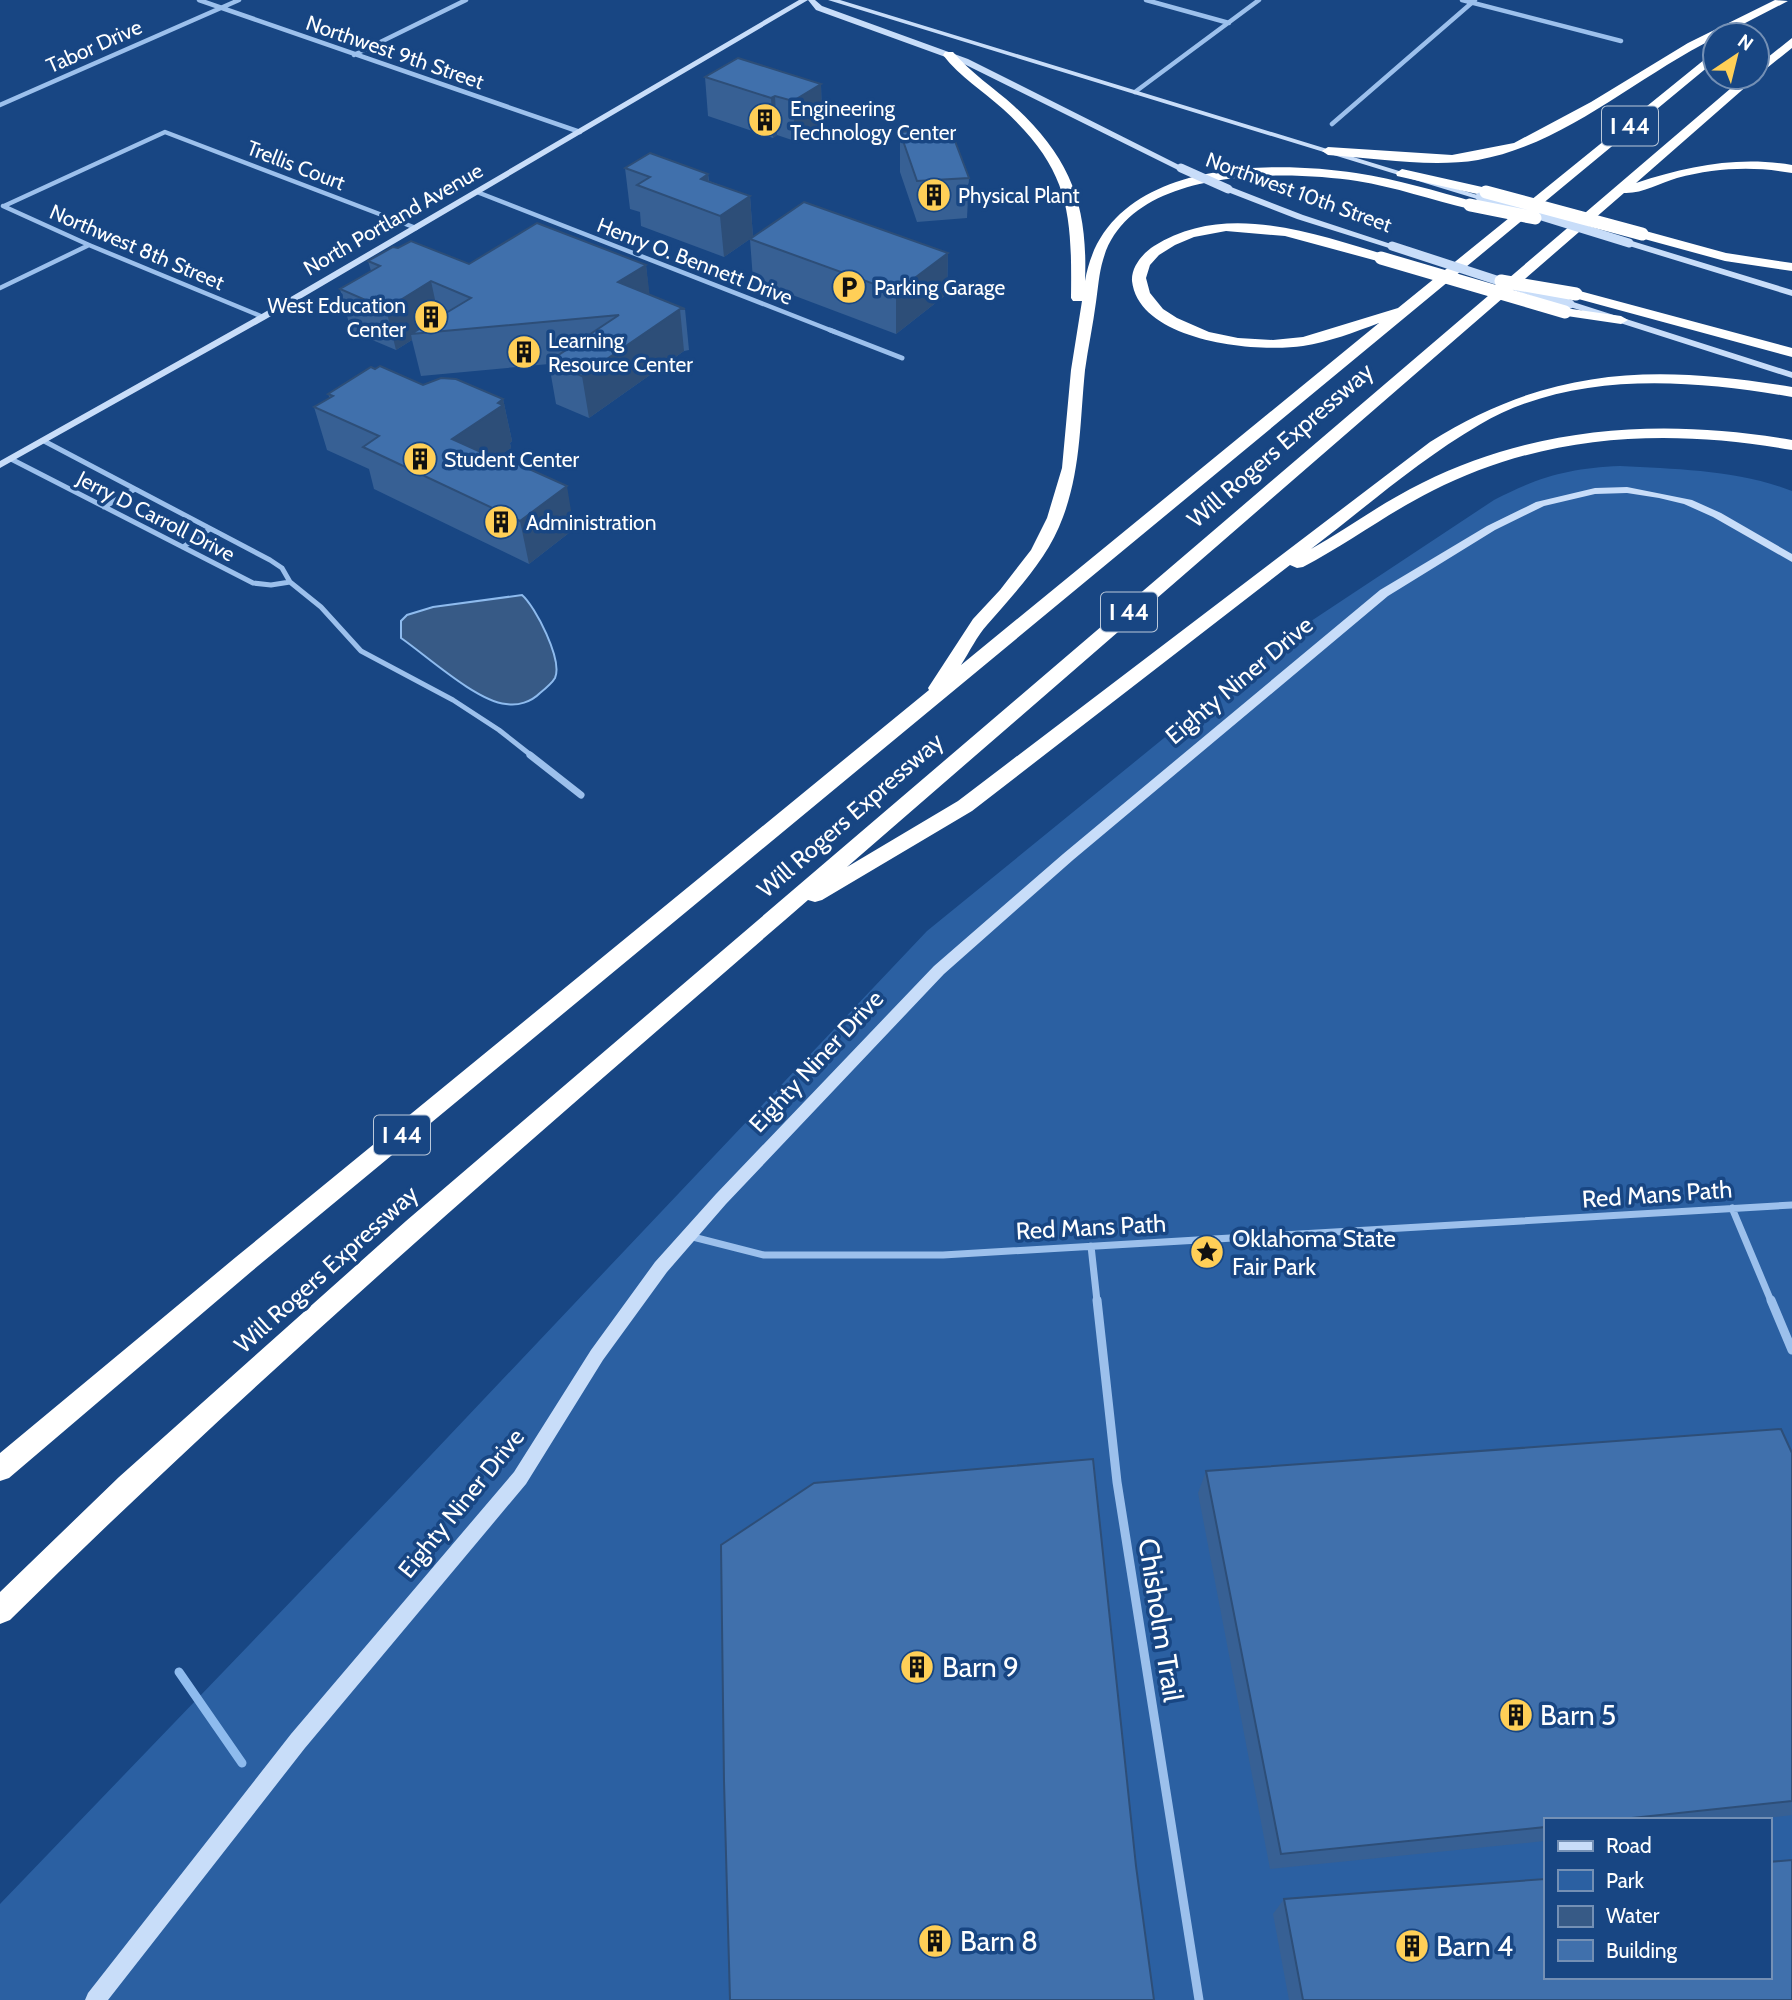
<svg xmlns="http://www.w3.org/2000/svg" width="1792" height="2000" font-family="Cabin,sans-serif">
  <rect width="100%" height="100%" fill="#184683"/>
  <path fill="#2b60a2" fill-rule="evenodd" d="M1620,466C1677,469 1738,470 1792,491V2000H0V1904L396,1492L927,931L1293,633L1494,500C1538,477 1570,468 1620,466ZM1545,1820H1769V1977H1545Z"/>
  <path fill="#375a86" stroke="#8ebbee" stroke-width="2" d="M522,595C535,606 563,660 555,678C552,683 545,689 540,693C531,702 518,706 506,704C476,701 427,656 401,638V621L407,615L433,607Z"/>
  <g fill="none" stroke-linecap="round" stroke-linejoin="round">
    <path stroke="#8ebbee" stroke-width="9" d="M179,1672L242,1763"/>
    <path stroke="#9cc0ec" stroke-width="4.5" d="M199,0L580,132
      M1146,0L1229,23
      M1462,0L1621,41
      M354,55L466,0
      M1135,92L1259,0
      M0,105L239,0
      M1332,124L1475,0
      M477,192L835,332
      M3,206L89,245L263,317
      M4,206L165,132L416,228
      M0,288L89,245"/>
    <path stroke="#9cc0ec" stroke-width="5" d="M830,330L902,358
      M44,441L270,560L282,568L290,582L321,607L361,651L453,700L499,730L532,756
      M11,459L253,583L271,585L290,582
      M104,507L135,489
      M183,547L210,529"/>
    <path stroke="#9cc0ec" stroke-width="7" d="M530,755L581,795
      M1732,1208L1771,1301
      M689,1236L764,1255H943L1792,1205
      M1091,1246L1097,1301"/>
    <path stroke="#9cc0ec" stroke-width="9" d="M1097,1300L1117,1482L1199,2000
      M1771,1300L1792,1350"/>
    <path fill="#c8ddf9" fill-rule="evenodd" d="M799,0H815L822,6L968,59L1185,168L1178,170L962,63L816,10L808,0L266,319L0,468V461L260,315Z
      M828,0H840L1484,197L1477,199Z
      M1225,187H1231L1303,215L1397,246L1389,248L1297,219L1225,191Z
      M1626,241H1632L1792,290V296L1626,245Z
      M1570,301L1792,372V378L1567,306L1565,304Z
      M1627,487L1692,500L1721,513L1792,554V562L1713,517L1684,504L1659,498L1627,493L1595,494L1544,506L1495,530L1388,596L1073,860L944,974L726,1204L667,1272L603,1360L526,1484L305,1748L108,2000H85L88,1993L291,1734L514,1472L591,1350L655,1262L716,1194L934,966L1063,854L1380,590L1487,526L1536,502L1595,488Z"/>
    <path fill="#fff" fill-rule="evenodd" d="M1775,0L1788,1L1722,35H1715V38C1636,77 1566,144 1478,160C1430,168 1376,158 1328,155L1322,151L1328,147L1452,155L1514,143L1591,102L1688,43Z
      M1792,38V48L1757,76V66Z
      M1715,51V61L252,1271L9,1478L0,1481V1453L236,1257L929,690L928,688L973,619L1000,590L1031,550L1047,518L1062,468L1071,370L1082,301H1073L1071,298C1072,213 1070,170 1003,109C983,91 960,77 943,55L945,52H953C971,73 994,88 1014,106C1071,159 1088,205 1085,281C1105,162 1262,159 1356,173C1396,179 1436,191 1475,202L1477,205L1470,209C1432,200 1395,187 1357,181C1281,170 1129,167 1103,260C1099,273 1098,289 1096,302C1093,325 1088,348 1085,370C1080,420 1081,469 1063,517C1048,559 1016,591 987,625C977,636 970,651 961,665L1379,323C1355,332 1329,342 1303,346C1257,353 1139,342 1132,281C1131,267 1143,253 1154,246C1225,201 1312,233 1386,255L1388,258L1381,262L1285,236L1226,231L1194,237L1175,245L1159,255L1150,265L1146,278L1150,293L1163,309L1177,318L1209,332L1238,338L1273,340L1303,337L1398,308Z
      M1744,77H1757L1636,183C1689,166 1737,156 1792,165V173C1752,166 1716,168 1677,178C1661,183 1641,194 1624,193L847,867L958,801L1430,442C1551,366 1655,364 1792,387V397C1690,379 1572,370 1479,425C1419,460 1366,507 1311,549C1348,528 1383,502 1422,483C1539,425 1664,418 1792,440V450C1668,428 1546,433 1432,491C1388,513 1347,544 1303,567L1297,568L1290,565L972,811L822,900L815,902L808,900C537,1135 265,1368 10,1620L0,1624V1592L119,1477L406,1221Z
      M1402,169L1491,189L1493,192L1486,196L1397,176L1396,173Z
      M1642,230L1726,253L1792,263V271L1725,261L1637,237L1635,234Z
      M1576,290L1792,348V357L1571,297L1569,294Z
      M1565,308L1621,316L1628,320L1621,324L1560,315L1558,312Z"/>
    <path stroke="#c8ddf9" stroke-width="9" d="M1181,168L1228,189
      M1480,197L1629,243
      M1392,246L1570,304"/>
    <path stroke="#fff" stroke-width="13" d="M1486,192L1642,234
      M1470,205L1535,218
      M1381,258L1565,312
      M1501,281L1576,294"/>
  </g>
  <path fill="#376094" d="M705,77L821,84L822,123L795,141L777,135L773,138L708,116Z
    M900,132L969,178L967,218L917,222L900,172Z
    M625,168L708,174L709,181L750,196L753,237L948,253L947,294L896,334L753,280L750,239L724,257L641,226L640,212L630,209Z
    M398,248L469,264L646,265L649,295L685,309L689,350L684,351L589,418L556,404L549,364L421,376L412,340L396,350L351,331L340,289L371,271L368,261Z
    M423,385L503,399L512,441L510,443L511,448L495,458L574,529L529,564L374,489L369,469L327,450L314,407L330,398L328,394Z
    M1792,1453V1815L1749,1820H1545V1841L1270,1869L1198,1493L1206,1471Z
    M1284,1899L1792,2000H1289L1273,1914Z"/>
  <path fill="#2d4e78" d="M821,84L822,123L795,141L793,101Z
    M775,96L777,135L773,138L771,98Z
    M708,174L711,212L701,179Z
    M750,196L753,237L724,257L720,216Z
    M948,253L947,294L896,334V292Z
    M646,265L651,306L618,282Z
    M431,281L440,323L411,334L412,340L396,350L386,309Z
    M680,309L684,351L589,418L582,376Z
    M503,399L512,441L510,443L511,448L462,481L452,439Z
    M567,486L574,529L529,564L520,521Z"/>
  <path fill="#4070ac" stroke="#2d4e78" stroke-width="2" d="M738,58L821,84L793,101L775,96L771,98L705,77Z
    M950,128L969,178L917,181L900,132Z
    M650,153L708,174L701,179L750,196L720,216L637,185L650,177L625,168Z
    M804,202L948,253L896,292L750,239Z
    M537,223L646,265L618,282L685,309H680L582,376L548,362L619,315L411,334L471,298L431,281L386,309L340,289L380,266L368,261L393,247L398,248L411,241L469,264Z
    M380,366L423,385L441,378L456,379L503,399L498,403L503,405L452,439L514,467L518,464L567,486L520,521L363,447L379,436L314,407L333,396L328,394L371,367L375,369Z
    M1781,1429L1792,1453V1801L1613,1820H1545V1827L1281,1854L1206,1471Z
    M1093,1459L1136,1866L1154,2000H730L724,1781L721,1545L814,1483Z
    M1792,1860V2000H1303L1284,1899L1545,1879V1977H1769V1862Z"/>
  <defs>
    <g id="building-disc" transform="scale(1.75)"><circle r="9.5" fill="#ffcf57" stroke="#184683"/><path d="M-4-6H4V6H1V3H-1V6H-4ZM-2.5-4.3h1.7v1.8h-1.7ZM.8-4.3h1.7v1.8H.8ZM-2.5-1h1.7V.8h-1.7ZM.8-1h1.7V.8H.8Z" fill="#111"/></g>
    <g id="parking-disc" transform="scale(1.75)"><circle r="9.5" fill="#ffcf57" stroke="#184683"/><path d="M-3.5-5.5H1a3.5 3.5 0 0 1 0 7H-1V5.5H-3.5ZM-1-3.4V-.6H.8a1.4 1.4 0 0 0 0-2.8Z" fill="#111"/></g>
    <g id="sight-disc" transform="scale(1.75)"><circle r="9.5" fill="#ffcf57" stroke="#184683"/><path d="M0-6L1.8-2.2L6-1.7L2.9 1.2L3.7 5.4L0 3.3L-3.7 5.4L-2.9 1.2L-6-1.7L-1.8-2.2Z" fill="#111"/></g>
  </defs>
  <g fill-rule="evenodd">
    <use href="#building-disc" x="765" y="120"/>
    <use href="#building-disc" x="934" y="195"/>
    <use href="#parking-disc" x="849" y="287"/>
    <use href="#building-disc" x="431" y="317"/>
    <use href="#building-disc" x="524" y="352"/>
    <use href="#building-disc" x="420" y="459"/>
    <use href="#building-disc" x="501" y="522"/>
    <use href="#sight-disc" x="1207" y="1252"/>
    <use href="#building-disc" x="917" y="1667"/>
    <use href="#building-disc" x="1516" y="1715"/>
    <use href="#building-disc" x="935" y="1941"/>
    <use href="#building-disc" x="1412" y="1946"/>
  </g>
  <g text-anchor="middle" dominant-baseline="central" stroke-width="7" stroke-linejoin="round" paint-order="stroke">
    <g font-size="21" fill="#fff" stroke="#184683">
      <text transform="translate(94 46) rotate(-24)">Tabor Drive</text>
      <text transform="translate(395 52) rotate(19)">Northwest 9th Street</text>
      <text transform="translate(296 165) rotate(21)">Trellis Court</text>
      <text transform="translate(1299 192) rotate(20)">Northwest 10th Street</text>
      <text transform="translate(393 219) rotate(-30)">North Portland Avenue</text>
      <text transform="translate(137 247) rotate(23)">Northwest 8th Street</text>
      <text transform="translate(695 261) rotate(21)">Henry O. Bennett Drive</text>
      <text transform="translate(156 516) rotate(27)">Jerry D Carroll Drive</text>
    </g>
    <g font-size="21" fill="#fff" stroke="#184683" text-anchor="start">
      <text x="790" y="108">Engineering<tspan x="790" dy="24">Technology Center</tspan></text>
      <text x="958" y="195">Physical Plant</text>
      <text x="874" y="287">Parking Garage</text>
      <text x="406" y="305" text-anchor="end">West Education<tspan x="406" dy="24">Center</tspan></text>
      <text x="548" y="340">Learning<tspan x="548" dy="24">Resource Center</tspan></text>
      <text x="444" y="459">Student Center</text>
      <text x="526" y="522">Administration</text>
    </g>
    <g fill="#184683" stroke="#bac8da" stroke-width="2">
      <rect x="1602" y="106.5" width="56" height="39" rx="5"/>
      <rect x="1101" y="592.5" width="56" height="39" rx="5"/>
      <rect x="374" y="1115.5" width="56" height="39" rx="5"/>
    </g>
    <g font-size="23" font-weight="bold" fill="#fff">
      <text x="1630" y="126">I 44</text>
      <text x="1129" y="612">I 44</text>
      <text x="402" y="1135">I 44</text>
    </g>
    <g font-size="24" fill="#fff" stroke="#184683">
      <text transform="translate(1280 445) rotate(-41)">Will Rogers Expressway</text>
      <text transform="translate(1239 680) rotate(-40)">Eighty Niner Drive</text>
      <text transform="translate(850 815) rotate(-41)">Will Rogers Expressway</text>
      <text transform="translate(816 1061) rotate(-47)">Eighty Niner Drive</text>
      <text transform="translate(1657 1194) rotate(-4)">Red Mans Path</text>
      <text transform="translate(1091 1227) rotate(-3)">Red Mans Path</text>
      <text transform="translate(326 1269) rotate(-42)">Will Rogers Expressway</text>
      <text transform="translate(461 1503) rotate(-51)">Eighty Niner Drive</text>
    </g>
    <g font-size="24" fill="#fff" stroke="#184683" text-anchor="start">
      <text x="1232" y="1238">Oklahoma State<tspan x="1232" dy="28">Fair Park</tspan></text>
    </g>
    <g font-size="28" fill="#fff" stroke="#184683">
      <text transform="translate(1161 1620) rotate(81)">Chisholm Trail</text>
    </g>
    <g font-size="28" fill="#fff" stroke="#184683" text-anchor="start">
      <text x="942" y="1667">Barn 9</text>
      <text x="1540" y="1715">Barn 5</text>
      <text x="960" y="1941">Barn 8</text>
      <text x="1436" y="1946">Barn 4</text>
    </g>
  </g>
  <rect x="1544" y="1818" width="228" height="161" fill="#184683" stroke="#7490b5" stroke-width="2"/>
  <rect x="1558" y="1841" width="35" height="10" fill="#c8ddf9" stroke="#7490b5" stroke-width="2"/>
  <text x="1606" y="1853" font-size="21" fill="#ffffff">Road</text>
  <rect x="1558" y="1870" width="35" height="21" fill="#2b60a2" stroke="#7490b5" stroke-width="2"/>
  <text x="1606" y="1888" font-size="21" fill="#ffffff">Park</text>
  <rect x="1558" y="1906" width="35" height="21" fill="#375a86" stroke="#7490b5" stroke-width="2"/>
  <text x="1606" y="1923" font-size="21" fill="#ffffff">Water</text>
  <rect x="1558" y="1940" width="35" height="21" fill="#4070ac" stroke="#7490b5" stroke-width="2"/>
  <text x="1606" y="1958" font-size="21" fill="#ffffff">Building</text>
  <g transform="translate(1736 56) rotate(35)"><circle r="33" fill="#184683" stroke="#7490b5" stroke-width="2"/>
  <path d="M0-5L12 26L0 18L-12 26Z" fill="#ffcf57"/>
  <text y="-10" font-size="19" font-weight="bold" text-anchor="middle" fill="#ffffff">N</text>
  </g>
</svg>
